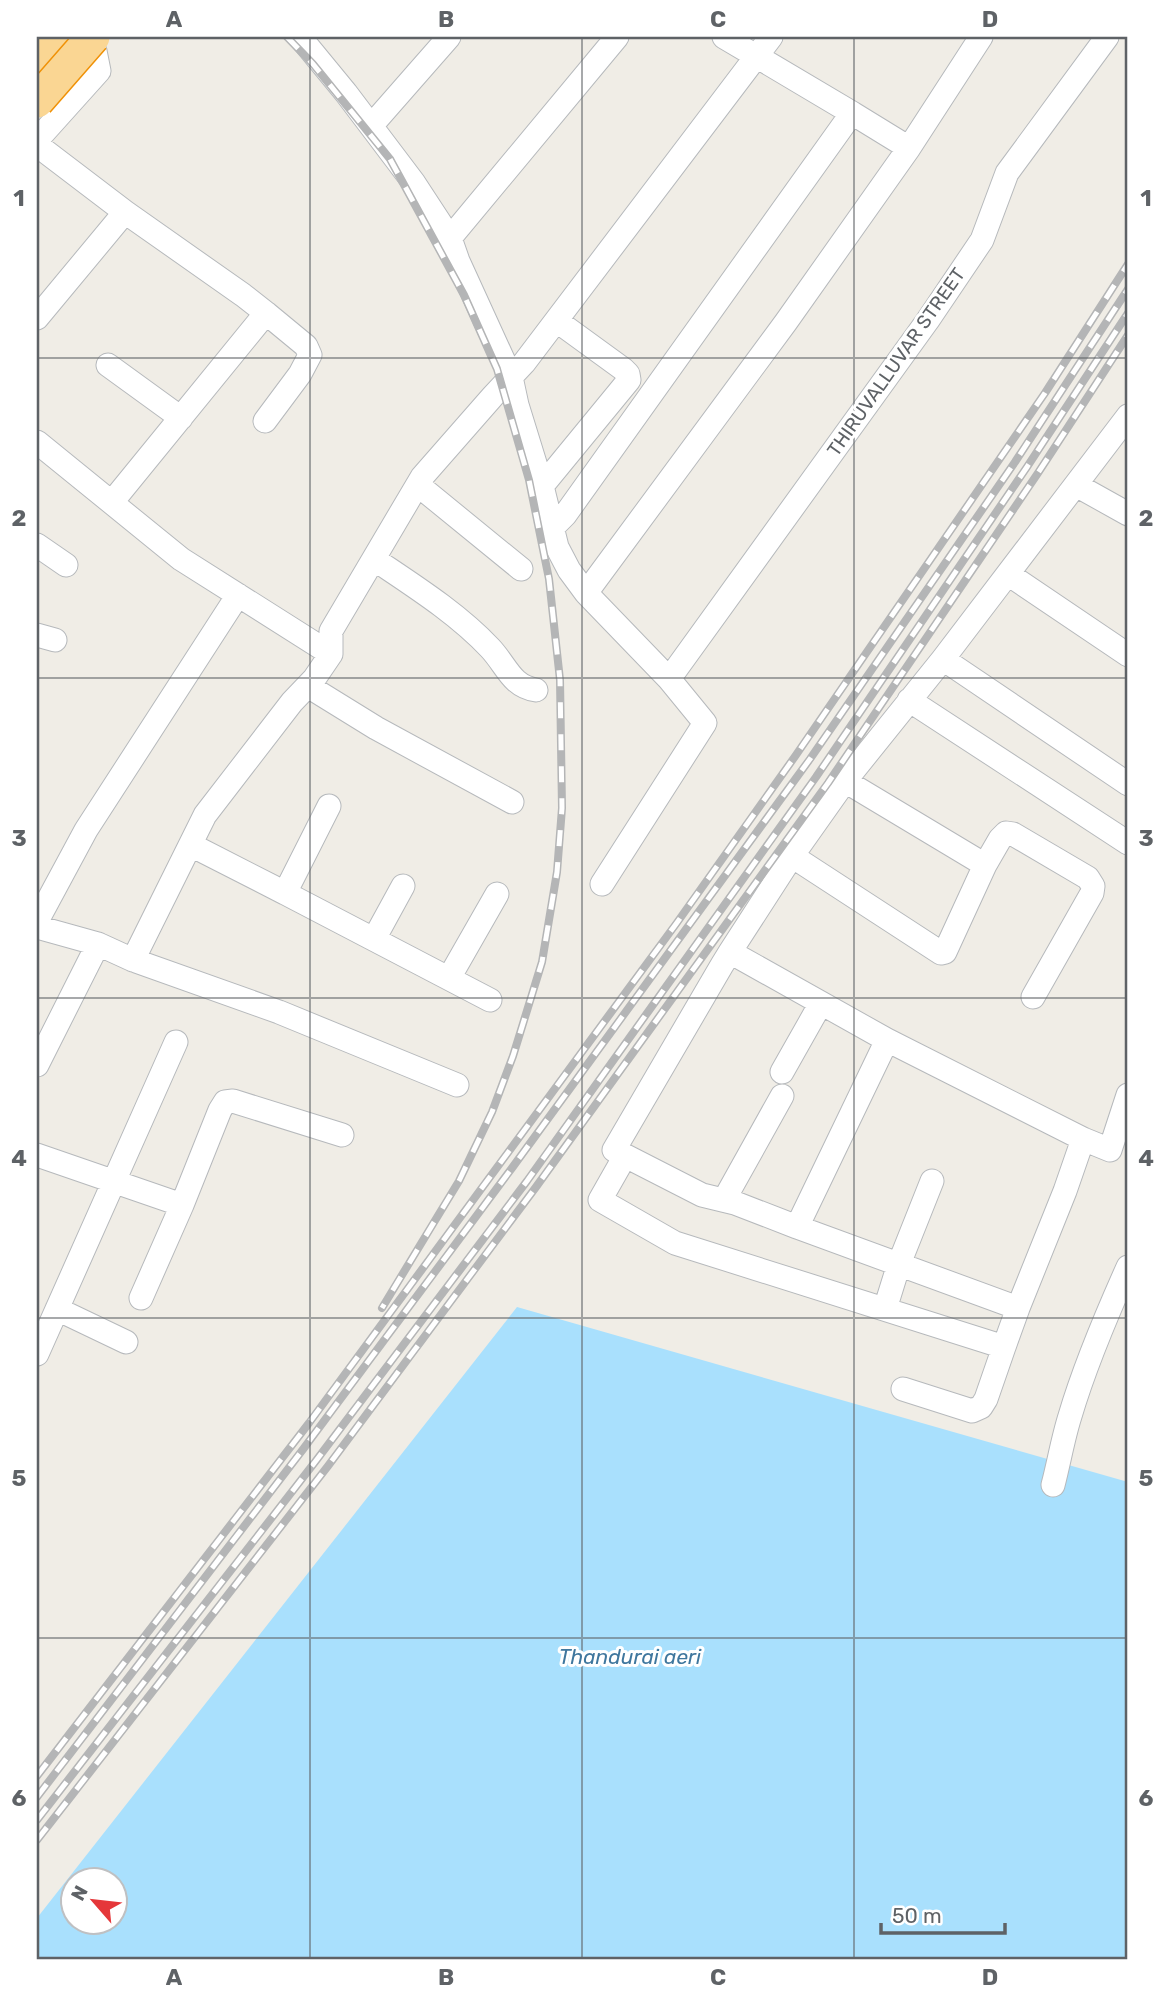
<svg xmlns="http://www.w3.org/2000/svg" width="1165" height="1996" font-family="Rubik,sans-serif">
  <rect width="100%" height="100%" fill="#f0ede6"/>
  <path fill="#a9e0fd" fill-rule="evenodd" d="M517,1307L1128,1482V1959H37V1918ZM74,1881H116V1923H74Z"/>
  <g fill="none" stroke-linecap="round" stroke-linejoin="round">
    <g stroke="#b6b9bc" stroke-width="25">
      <path id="minor" d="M300,37L346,93L414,183L450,238L458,261L511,377L517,405L542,486L557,547L569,570L586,593
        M724,37L852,113
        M371,126L449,37
        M37,140L99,71L95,51L81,37
        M37,145L125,212L37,318
        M450,238L617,37
        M108,365L181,418
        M265,421L300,374L310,355L306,346L266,313
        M37,442L181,559L331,654
        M418,485L521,569
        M1076,485L1128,514
        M542,486L629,380L628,374L623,369L557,321
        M112,502L266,313L243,295L125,212
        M553,527L565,515L852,113L909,148
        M37,545L66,565
        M374,559C414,586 457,613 490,648C507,666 511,686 536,690
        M1008,574L1128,655
        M37,635L55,640
        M943,659L1128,784
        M669,679L928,320L982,240L1007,173L1107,37
        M308,686L376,728L512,802
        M909,700L1128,843
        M845,781L985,865L1000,839L1006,833L1013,834L1088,878L1093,886L1092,893L1033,997
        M329,806L285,893L490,1000
        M191,845L285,893
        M792,856L941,953L945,952L985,865
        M602,884L705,723L669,679L586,593L786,322L909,148L981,37
        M37,921L86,830L238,595
        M37,927L98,944L133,960L279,1012L457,1085
        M374,939L403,886
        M730,952L887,1040L797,1227L735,1203L702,1195L614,1150L722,965L730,952L792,856L845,781L943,659L1128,416
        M133,960L205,815L292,702L314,679L331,654V631L422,477L493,396L524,363L771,37
        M449,978L497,894
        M37,1065L98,944
        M782,1072L821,1003
        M1083,1139L1110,1150L1128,1095
        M37,1155L182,1205
        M625,1156L600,1200L675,1243L1004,1347L1018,1308
        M724,1200L782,1096
        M797,1227L1018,1308L1065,1191L1083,1139L887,1040
        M141,1298L182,1205L220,1110L225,1102L233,1101L342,1135
        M57,1309L126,1342
        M885,1309L899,1264L932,1181
        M37,1354L176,1042
        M903,1389L972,1411L981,1407L986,1399L1004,1347
        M1053,1485C1059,1462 1063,1438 1070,1416C1085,1365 1106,1316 1128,1267"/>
    </g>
    <g stroke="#f09106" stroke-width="36">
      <path id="highway" d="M37,58L55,37"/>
    </g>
    <use href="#minor" stroke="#fff" stroke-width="23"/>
    <use href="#highway" stroke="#fad693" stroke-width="33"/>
    <g stroke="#b4b5b6" stroke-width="8">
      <path id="rail" d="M287,37L313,64L390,159L464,295L497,369L529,480L549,579L560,680L562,808L557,872L542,962L513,1056L492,1112L459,1181L382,1308
        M37,1776L309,1423L676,924L796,755L1045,393L1128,264
        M37,1797L304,1448L512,1168L810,759L1015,462L1128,289
        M37,1820L315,1462L527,1181L816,777L1027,467L1128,313
        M37,1840L328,1466L536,1187L828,783L1038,473L1128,335"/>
    </g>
    <use href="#rail" stroke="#fff" stroke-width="5" stroke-dasharray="16" stroke-linecap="butt"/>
    <g stroke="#f09106" stroke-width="36" stroke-linecap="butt">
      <path id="highway-bridge" d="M37,101L93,37"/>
    </g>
    <use href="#highway-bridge" stroke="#fad693" stroke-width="33"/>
  </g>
  <path fill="none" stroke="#5e6266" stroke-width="2" stroke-opacity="0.55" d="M310,37V1959M582,37V1959M854,37V1959M37,358H1128M37,678H1128M37,998H1128M37,1318H1128M37,1638H1128"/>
  <g text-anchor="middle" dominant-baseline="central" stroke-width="6" stroke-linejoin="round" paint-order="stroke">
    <g font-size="19" fill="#5e6266" stroke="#fff">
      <text transform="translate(896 362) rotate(-55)">THIRUVALLUVAR STREET</text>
    </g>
    <g font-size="21" font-style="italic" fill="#3f779e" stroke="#fff">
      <text x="630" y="1656">Thandurai aeri</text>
    </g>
  </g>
  <rect width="1165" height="1996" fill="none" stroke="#ffffff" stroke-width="77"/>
  <g transform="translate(94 1901) rotate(298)"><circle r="33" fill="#ffffff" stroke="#bfc0c2" stroke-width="2"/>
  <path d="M0-5L12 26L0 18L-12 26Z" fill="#e5373a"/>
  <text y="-10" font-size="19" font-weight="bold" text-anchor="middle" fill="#5e6266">N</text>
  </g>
  <path d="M881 1923v10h124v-10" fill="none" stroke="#5e6266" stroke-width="3.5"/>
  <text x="892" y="1923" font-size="21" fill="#5e6266" stroke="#ffffff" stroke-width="5" paint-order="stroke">50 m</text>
  <rect x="38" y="38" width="1088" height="1920" fill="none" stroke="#5e6266" stroke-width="2.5"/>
  <g font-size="23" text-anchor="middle" font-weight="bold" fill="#5e6266">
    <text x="174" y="27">A</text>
    <text x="446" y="27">B</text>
    <text x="718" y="27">C</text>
    <text x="990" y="27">D</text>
    <text x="19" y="206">1</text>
    <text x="1146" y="206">1</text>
    <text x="19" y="526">2</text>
    <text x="1146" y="526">2</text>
    <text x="19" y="846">3</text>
    <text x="1146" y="846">3</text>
    <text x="19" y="1166">4</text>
    <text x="1146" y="1166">4</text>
    <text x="19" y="1486">5</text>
    <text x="1146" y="1486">5</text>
    <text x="19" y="1806">6</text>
    <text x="1146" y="1806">6</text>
    <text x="174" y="1985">A</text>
    <text x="446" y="1985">B</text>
    <text x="718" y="1985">C</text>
    <text x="990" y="1985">D</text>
  </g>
</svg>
